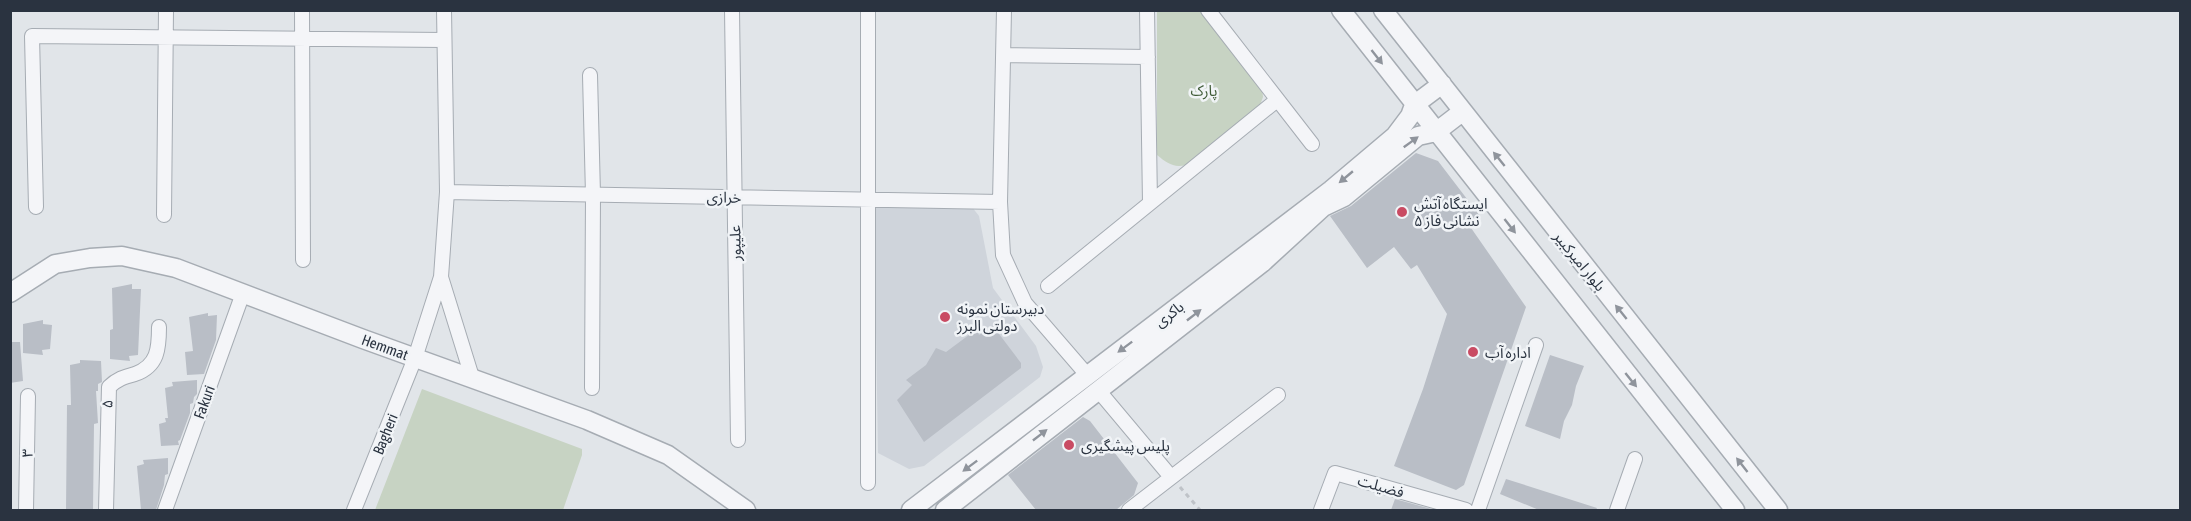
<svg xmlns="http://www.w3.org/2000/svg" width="2191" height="521" font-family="'Asap Condensed','Noto Sans Arabic',sans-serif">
  <rect width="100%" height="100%" fill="#e1e5e9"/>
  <path fill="#cfd4db" d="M881,200L972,207L979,216L993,288L1036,346L1043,367L1040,377L924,466L909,469L878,453L874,209Z"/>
  <path fill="#c7d3c3" d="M1157,11H1203L1262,87L1263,97L1260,105L1186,165C1173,168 1167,163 1157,155Z
    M422,389L582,449V455L563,510H375Z"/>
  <path fill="#b9bec6" d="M1416,153L1438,161L1480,216L1469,225L1526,307L1464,485L1456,490L1394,466L1423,389L1447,314L1417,265L1411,269L1394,247L1367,268L1330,216L1351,206Z
    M132,284V289H141L138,355L129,356L130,361L110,359V330L113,329L112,288Z
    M208,313V316L217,315L216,340L204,374L187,375L185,352L193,351L189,317Z
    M43,320V324L52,325L50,349L42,350L43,355L23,353V324Z
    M993,326L1021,363V368L924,442L897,400L912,385L906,380L926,365L936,348L946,352L977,329L979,335Z
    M10,342H20L23,381L10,383Z
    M1550,355L1584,366L1576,386L1572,405L1564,421L1560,439L1525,426Z
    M80,360L101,361L102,382L98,384V391H96L98,423L94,424L93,510H66L67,405H71L70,365L80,363Z
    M197,380V394L194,397L193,403L190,404V413L180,440L178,441L179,445L161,446L159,424L166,422L165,418H168L165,388L173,386L172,382Z
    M1083,417L1090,421L1138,483L1134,495L1116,510H1036L1008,475Z
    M168,458V474L165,475L164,485L156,510H141L137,466L144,464L143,460Z
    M1506,479L1597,508L1596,510H1539L1500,494Z
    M1395,499L1435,510H1391Z"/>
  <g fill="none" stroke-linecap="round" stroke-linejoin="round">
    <g stroke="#a6acb3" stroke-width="16">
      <path id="minor" d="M302,10L303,260
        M732,10L738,440
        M868,10V483
        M1004,10L1000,202L1003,255L1025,303L1088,376
        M1147,10L1150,203
        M1208,10L1312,144
        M1003,55L1148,57
        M590,75L593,195L592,388
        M447,192L1000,202
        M36,207L32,36L444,40
        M164,215L166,10
        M441,277L472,377
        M1048,286L1277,100
        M1098,390L1171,477
        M26,510L28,396
        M106,510L109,387C117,379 124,377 135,374C158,366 159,348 159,327
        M165,510L243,293
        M354,510L415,358L441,277L447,192L444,10
        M1129,510L1278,395
        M1321,510L1335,473L1466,510
        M1478,510L1536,345
        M1617,510L1635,459"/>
    </g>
    <g stroke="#a6acb3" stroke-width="21">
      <path id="tertiary" d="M1341,10L1735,510
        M1383,10L1778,510
        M10,293L55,264L90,258L122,256L176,268L363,339L587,420L668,455L746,510
        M911,510L1331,190L1395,136L1410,116L1414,105L1442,84
        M945,510L1262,263L1323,207L1344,197L1418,136L1436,132L1462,112"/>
    </g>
    <path stroke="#bfc3c8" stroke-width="3" stroke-dasharray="4.5 4.5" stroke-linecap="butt" d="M1180,487L1200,510"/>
    <use href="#minor" stroke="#f4f5f8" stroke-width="14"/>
    <use href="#tertiary" stroke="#f4f5f8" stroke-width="18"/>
  </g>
  <defs><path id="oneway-solid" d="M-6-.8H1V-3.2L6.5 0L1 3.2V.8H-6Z" transform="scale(1.5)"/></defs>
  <g fill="#8f949c">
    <use href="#oneway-solid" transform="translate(1377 57) rotate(52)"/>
    <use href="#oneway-solid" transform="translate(1411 142) rotate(-36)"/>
    <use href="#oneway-solid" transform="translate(1499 159) rotate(-129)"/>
    <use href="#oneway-solid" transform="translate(1346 177) rotate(140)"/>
    <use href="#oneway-solid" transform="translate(1510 226) rotate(52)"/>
    <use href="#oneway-solid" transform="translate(1621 312) rotate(-129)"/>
    <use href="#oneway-solid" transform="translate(1194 315) rotate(-38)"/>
    <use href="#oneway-solid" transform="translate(1125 347) rotate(143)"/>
    <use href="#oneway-solid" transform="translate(1631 380) rotate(51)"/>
    <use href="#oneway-solid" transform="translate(1040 435) rotate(-38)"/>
    <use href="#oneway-solid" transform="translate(1742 465) rotate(-128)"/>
    <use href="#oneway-solid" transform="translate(970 466) rotate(143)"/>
  </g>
  <g fill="#c94b63" stroke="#f1f4f7" stroke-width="2">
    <circle cx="1402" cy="212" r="6"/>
    <circle cx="945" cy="317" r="6"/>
    <circle cx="1473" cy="352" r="6"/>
    <circle cx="1069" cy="445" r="6"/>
  </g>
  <g text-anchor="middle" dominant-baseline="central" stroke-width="5" stroke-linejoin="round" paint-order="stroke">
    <g font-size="15" fill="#405c38" stroke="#f1f4f7">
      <text x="1204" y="90">پارک</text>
    </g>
    <g font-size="15" fill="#2a3340" stroke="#f1f4f7">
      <text transform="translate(724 197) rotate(1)">خرازی</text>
      <text transform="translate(735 243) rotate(-91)">علیپور</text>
      <text transform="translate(1580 261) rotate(51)">بلوار امیرکبیر</text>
      <text transform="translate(1169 314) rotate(-37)">باکری</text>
      <text transform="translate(385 347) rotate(20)">Hemmat</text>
      <text transform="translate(204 402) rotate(-70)">Fakuri</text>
      <text transform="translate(107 404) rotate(-87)">۵</text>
      <text transform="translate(385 434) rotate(-68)">Bagheri</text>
      <text transform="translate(27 453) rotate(-89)">۳</text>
      <text transform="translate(1381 486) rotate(16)">فضیلت</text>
    </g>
    <g font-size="15" fill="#2a3340" stroke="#f1f4f7" text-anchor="start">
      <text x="1414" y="203">ایستگاه آتش<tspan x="1414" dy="17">نشانی فاز ۵</tspan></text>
      <text x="957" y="308">دبیرستان نمونه<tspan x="957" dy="17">دولتی البرز</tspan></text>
      <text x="1485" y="352">اداره آب</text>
      <text x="1081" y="445">پلیس پیشگیری</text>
    </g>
  </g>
  <rect width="2191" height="521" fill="none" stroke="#2a3340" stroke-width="24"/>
</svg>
